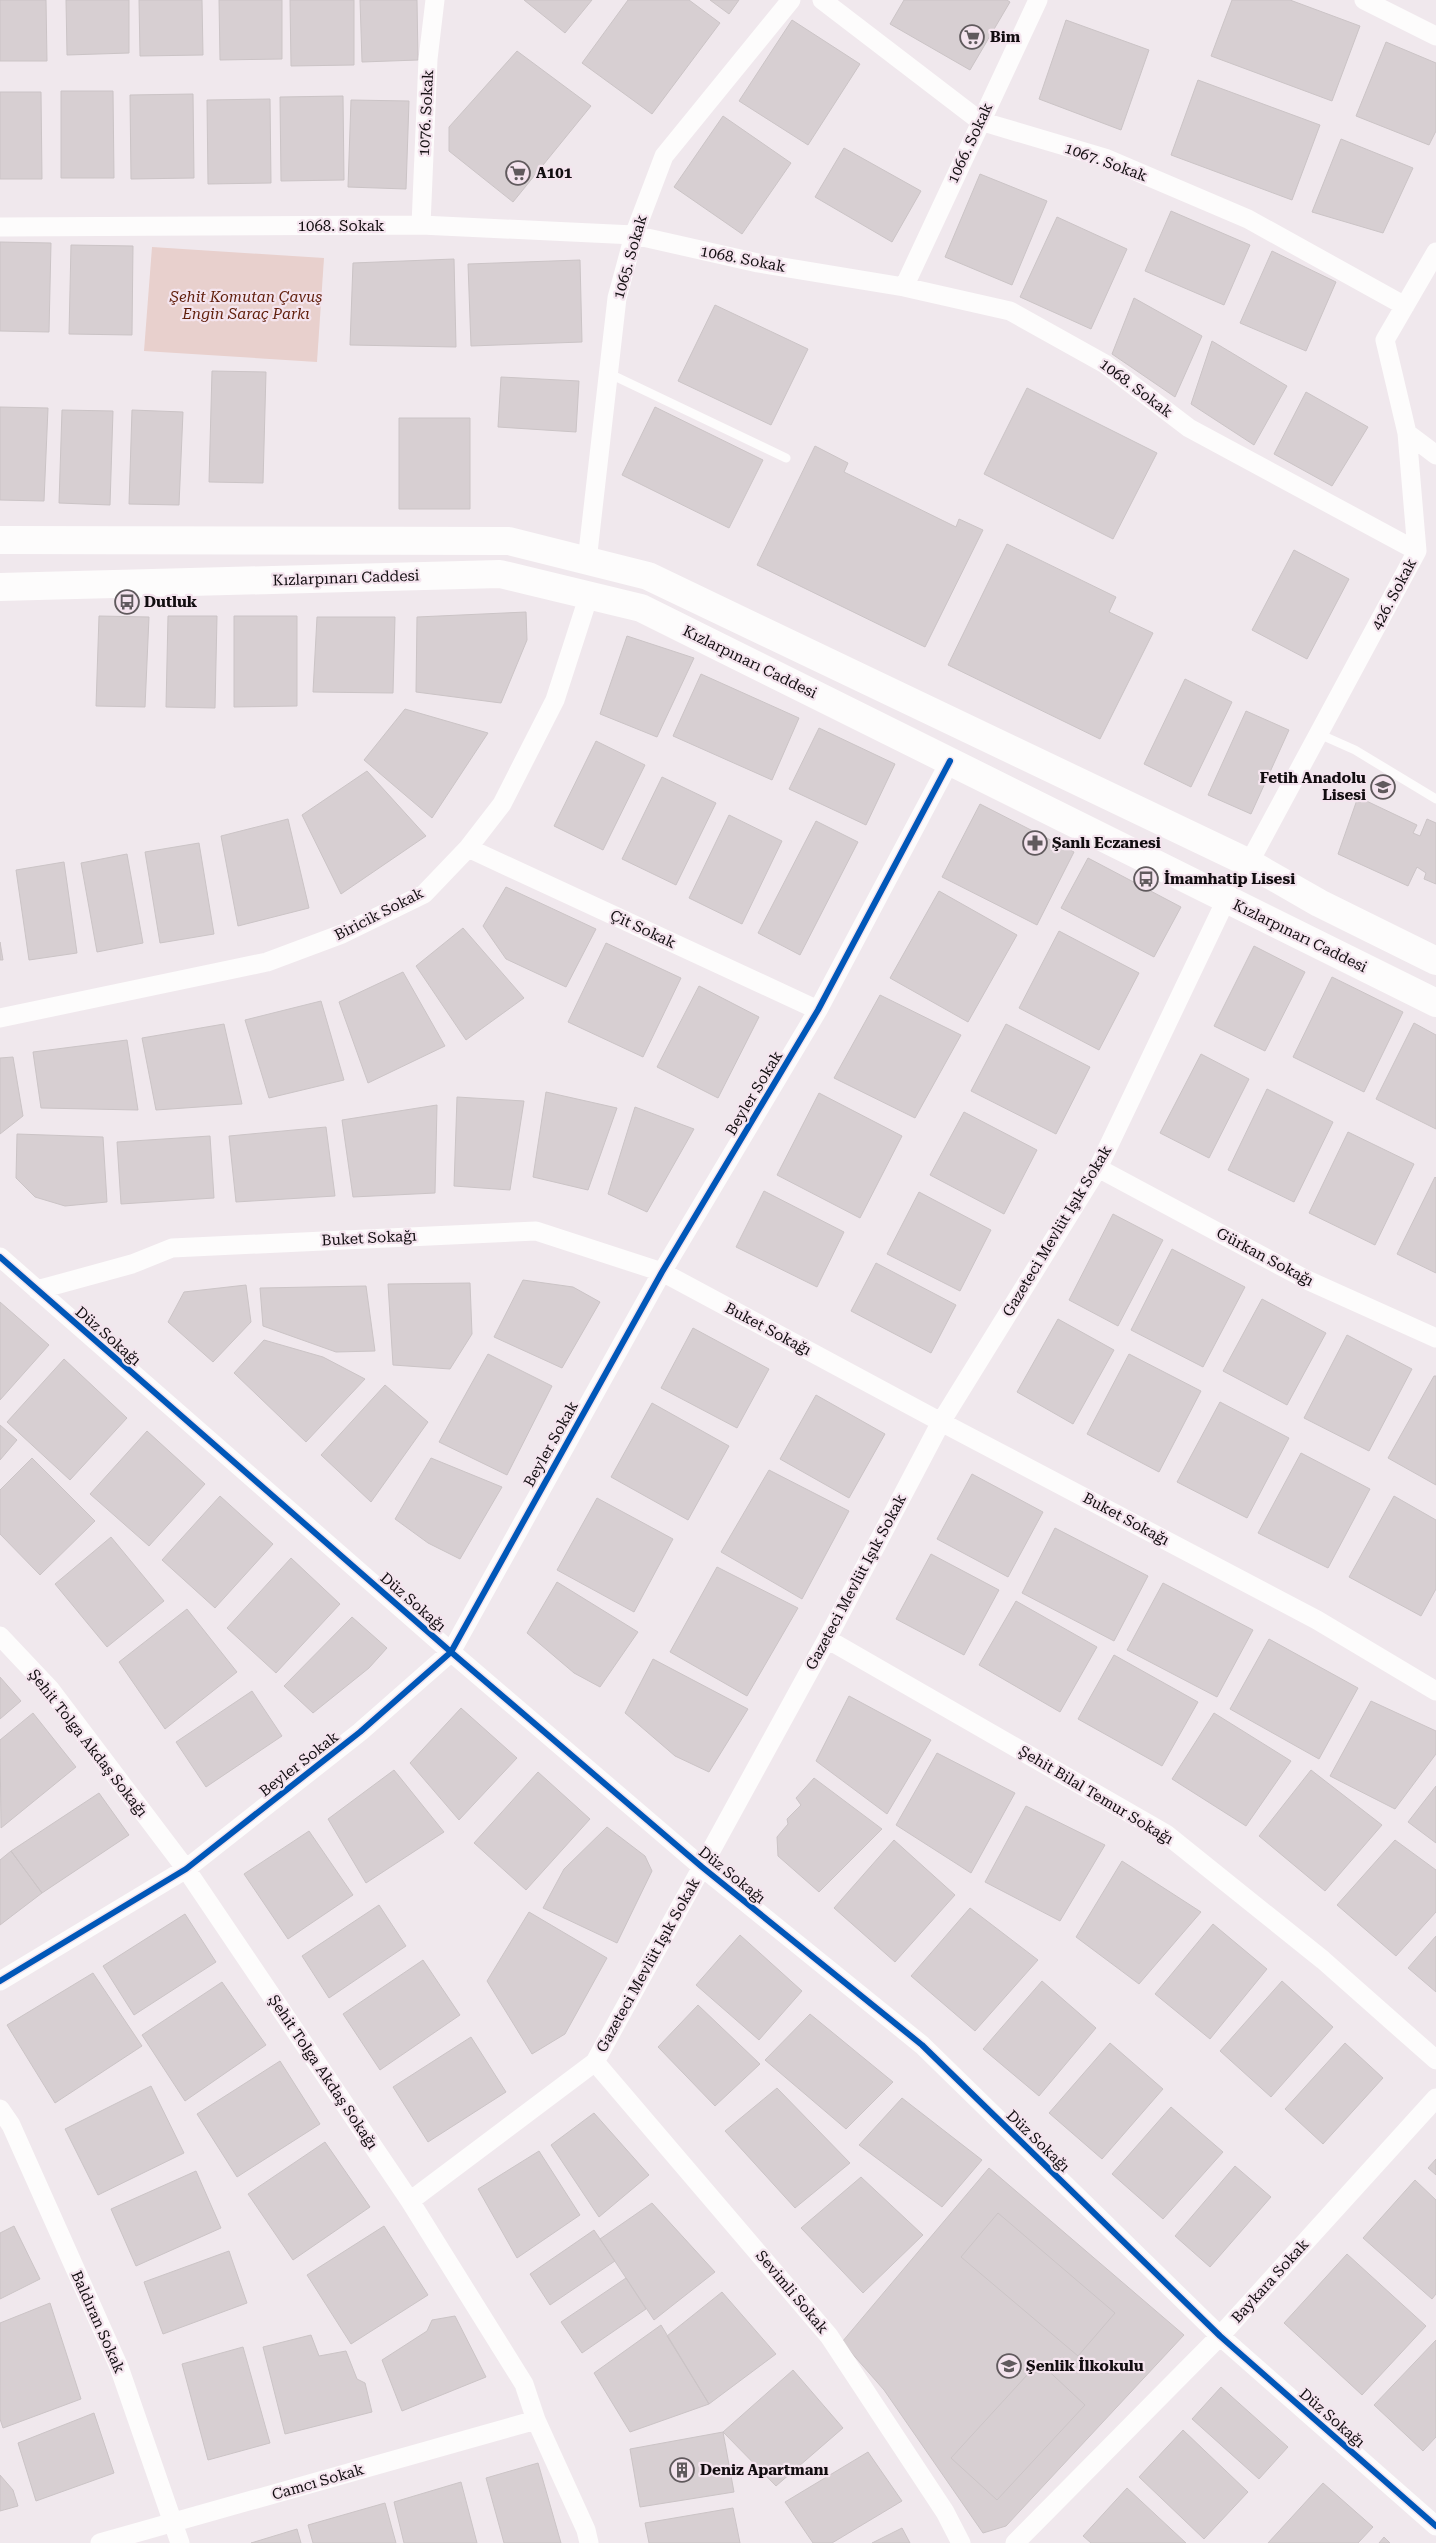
<svg xmlns="http://www.w3.org/2000/svg" width="1436" height="2543" font-family="'Roboto Serif',serif">
  <rect width="100%" height="100%" fill="#f0e8ed"/>
  <path fill="#e8d0cd" d="M152,247L324,258L317,362L144,351Z"/>
  <path fill="#d7cfd2" stroke="#cbc4c6" d="M0,0H46L47,61H0Z
    M66,0H129V53L67,55Z
    M139,0H202L203,55L140,56Z
    M219,0H282V59L220,60Z
    M290,0H354V65L291,66Z
    M360,0H417L418,60L362,62Z
    M524,0H592L565,33Z
    M628,0H689L720,23L652,114L582,63Z
    M710,0H739L729,14Z
    M904,0H1007L1010,2L970,70L890,24Z
    M1232,0H1290L1360,26L1332,101L1211,56Z
    M792,20L860,64L808,145L739,101Z
    M1066,20L1149,50L1121,130L1039,99Z
    M1386,42L1436,63V131L1429,145L1356,116Z
    M517,51L591,106L513,202L449,151V127Z
    M1198,80L1320,125L1292,200L1171,155Z
    M61,91H113L114,178H61Z
    M0,92H41L42,179H0Z
    M193,94L194,178L131,179L130,95Z
    M343,96L344,180L281,181L280,97Z
    M270,99L271,183L208,184L207,100Z
    M351,100L409,101L406,189L348,187Z
    M723,116L791,163L742,234L674,187Z
    M1341,139L1413,168L1383,233L1312,212Z
    M844,148L921,191L892,242L815,197Z
    M980,174L1047,201L1012,285L945,257Z
    M1171,211L1250,245L1224,305L1145,271Z
    M1057,217L1127,249L1091,329L1020,297Z
    M0,242L51,243L49,332L0,331Z
    M71,245L133,246L132,335L69,334Z
    M1272,251L1336,282L1306,351L1240,323Z
    M454,259L456,347L350,345L353,263Z
    M580,260L582,342L471,346L468,264Z
    M1134,298L1202,336L1175,397L1112,354Z
    M715,305L808,349L771,425L678,381Z
    M1212,341L1287,386L1254,445L1191,404Z
    M212,371L266,372L263,483L209,482Z
    M501,377L579,381L576,432L498,427Z
    M1027,388L1157,453L1113,539L984,474Z
    M1306,392L1368,427L1332,486L1274,454Z
    M0,407L48,408L44,501L0,500Z
    M655,407L763,460L729,528L622,475Z
    M62,410L113,411L110,505L59,503Z
    M132,410L183,412L179,505L129,504Z
    M399,418H470V509H399Z
    M815,446L848,463L844,472L956,527L959,519L983,530L925,647L757,565Z
    M1007,544L1116,597L1109,612L1153,633L1100,739L948,665Z
    M1294,550L1349,579L1307,659L1252,630Z
    M526,612L527,640L501,703L416,692L417,617Z
    M99,616L149,617L145,707L96,706Z
    M168,616H217L215,708L166,707Z
    M234,616H297V706L234,707Z
    M317,617H395L393,693L313,692Z
    M627,636L694,658L657,737L600,714Z
    M701,674L799,718L772,780L673,736Z
    M1185,679L1232,702L1191,787L1144,764Z
    M405,709L488,733L432,818L364,760Z
    M1246,711L1289,730L1251,814L1208,795Z
    M819,728L895,764L866,825L789,789Z
    M596,741L645,765L603,850L554,826Z
    M367,771L426,836L341,894L302,815Z
    M662,777L716,803L676,885L622,859Z
    M1358,797L1417,825L1413,833L1420,836L1427,819L1436,823V884L1424,879L1426,873L1417,867L1408,886L1338,854Z
    M980,804L1074,852L1037,925L942,877Z
    M729,815L782,841L742,924L689,898Z
    M288,819L309,908L238,926L221,836Z
    M816,821L858,842L800,955L758,933Z
    M199,843L214,934L160,943L145,852Z
    M127,854L143,943L97,952L81,863Z
    M1088,858L1181,907L1154,957L1061,908Z
    M64,862L77,953L29,960L16,870Z
    M506,887L596,929L566,987L506,959L483,926Z
    M939,891L1017,935L968,1022L890,978Z
    M463,928L524,998L466,1040L416,966Z
    M1059,931L1139,973L1099,1050L1019,1008Z
    M0,942L3,960H0Z
    M606,943L681,978L643,1057L568,1022Z
    M1254,946L1305,972L1265,1051L1214,1026Z
    M403,972L445,1046L368,1083L339,1002Z
    M1332,977L1403,1012L1364,1092L1293,1057Z
    M699,986L759,1017L718,1098L657,1067Z
    M880,995L961,1035L915,1118L834,1078Z
    M321,1001L344,1080L269,1098L245,1020Z
    M1414,1023L1436,1035V1129L1376,1099Z
    M224,1024L242,1104L156,1110L142,1038Z
    M1006,1024L1090,1067L1056,1134L971,1091Z
    M127,1040L138,1110L41,1108L33,1052Z
    M1201,1054L1249,1079L1209,1158L1160,1133Z
    M13,1057L23,1116L0,1134V1058Z
    M1267,1089L1333,1122L1294,1202L1228,1170Z
    M546,1092L617,1108L588,1190L533,1177Z
    M819,1093L902,1136L860,1218L777,1175Z
    M457,1097L524,1101L510,1190L454,1186Z
    M437,1105L435,1193L353,1197L342,1120Z
    M635,1107L694,1129L647,1212L608,1194Z
    M964,1112L1037,1150L1004,1214L930,1175Z
    M326,1127L335,1196L236,1202L229,1136Z
    M1348,1132L1414,1164L1375,1245L1309,1213Z
    M17,1134L103,1137L107,1202L65,1206L35,1197L16,1178Z
    M210,1136L214,1198L121,1204L117,1142Z
    M1435,1177L1436,1178V1273L1397,1254Z
    M764,1191L844,1232L817,1287L736,1247Z
    M919,1192L991,1230L960,1291L887,1254Z
    M1113,1214L1163,1240L1118,1326L1069,1300Z
    M1172,1249L1245,1287L1203,1367L1131,1330Z
    M876,1263L956,1305L931,1353L851,1311Z
    M523,1280L573,1287L600,1302L562,1368L494,1337Z
    M470,1283L472,1334L450,1369L393,1365L388,1284Z
    M246,1285L251,1322L213,1362L168,1322L184,1292Z
    M366,1286L375,1351L336,1352L263,1326L260,1288Z
    M1262,1299L1326,1333L1287,1405L1223,1371Z
    M0,1302L49,1345L0,1400Z
    M1058,1319L1114,1350L1073,1424L1017,1392Z
    M693,1328L769,1369L737,1428L661,1388Z
    M1347,1335L1412,1369L1369,1451L1304,1418Z
    M264,1340L323,1357L365,1379L306,1442L234,1373Z
    M488,1354L552,1386L507,1475L439,1442Z
    M1129,1354L1201,1391L1159,1472L1087,1434Z
    M64,1359L127,1418L70,1480L7,1422Z
    M1434,1376H1436V1485L1388,1458Z
    M385,1385L428,1422L371,1502L321,1455Z
    M816,1395L885,1434L849,1498L780,1459Z
    M1220,1402L1289,1438L1247,1518L1177,1482Z
    M652,1403L729,1446L688,1520L611,1477Z
    M0,1425L17,1440L0,1460Z
    M147,1431L205,1484L149,1546L90,1494Z
    M1301,1453L1370,1489L1328,1568L1258,1533Z
    M32,1458L95,1521L40,1575L0,1534V1490Z
    M431,1458L502,1487L460,1559L428,1543L395,1519Z
    M769,1470L849,1511L802,1599L721,1552Z
    M972,1474L1043,1512L1008,1577L937,1539Z
    M220,1496L273,1544L215,1608L162,1560Z
    M1394,1496L1436,1520V1589L1421,1616L1349,1577Z
    M597,1498L673,1539L634,1612L557,1570Z
    M1055,1528L1148,1576L1114,1641L1022,1593Z
    M111,1537L164,1601L107,1647L55,1584Z
    M931,1554L999,1590L964,1655L896,1619Z
    M291,1558L340,1604L276,1673L227,1628Z
    M717,1567L798,1608L747,1696L670,1652Z
    M557,1582L638,1632L600,1687L574,1673L527,1633Z
    M1163,1583L1253,1630L1217,1697L1127,1650Z
    M1016,1601L1097,1647L1060,1712L979,1665Z
    M187,1609L237,1672L165,1729L119,1662Z
    M352,1617L387,1648L369,1668L313,1713L284,1686Z
    M1269,1639L1358,1688L1319,1759L1230,1709Z
    M1114,1655L1198,1702L1162,1766L1078,1719Z
    M653,1659L748,1709L709,1772L675,1756L625,1713Z
    M0,1677L21,1701L0,1719Z
    M252,1691L282,1736L206,1787L176,1742Z
    M849,1696L931,1740L887,1814L816,1761Z
    M1371,1701L1436,1731V1754L1395,1809L1330,1776Z
    M461,1708L517,1758L459,1820L410,1763Z
    M33,1713L76,1767L1,1828L0,1740Z
    M1214,1713L1291,1761L1246,1826L1172,1779Z
    M937,1753L1015,1793L971,1873L896,1825Z
    M394,1770L444,1832L366,1883L328,1819Z
    M1311,1770L1382,1825L1325,1891L1259,1836Z
    M538,1772L590,1819L526,1890L474,1843Z
    M814,1778L882,1829L819,1892L778,1856L777,1837L788,1824L787,1819L801,1805L796,1798Z
    M1436,1786V1843L1408,1822Z
    M99,1793L129,1835L42,1893L11,1851Z
    M1026,1806L1105,1845L1060,1921L985,1882Z
    M607,1827L645,1856L652,1871L617,1943L543,1908L564,1869Z
    M309,1831L353,1895L288,1939L244,1874Z
    M894,1840L955,1895L895,1962L834,1908Z
    M1395,1840L1436,1870V1912L1396,1956L1337,1905Z
    M11,1851L42,1893L0,1925V1860Z
    M1122,1861L1201,1912L1139,1984L1076,1937Z
    M379,1905L406,1946L329,1998L302,1956Z
    M970,1908L1038,1960L975,2031L911,1976Z
    M529,1912L607,1958L565,2034L532,2054L487,1981Z
    M185,1914L216,1962L134,2015L103,1966Z
    M1213,1924L1267,1969L1210,2039L1155,1994Z
    M740,1935L802,1991L759,2040L696,1985Z
    M1436,1936V1992L1408,1968Z
    M423,1960L460,2015L380,2070L343,2014Z
    M93,1973L142,2046L55,2103L7,2025Z
    M1042,1981L1096,2028L1039,2096L983,2049Z
    M1282,1981L1333,2027L1271,2097L1220,2051Z
    M222,1982L266,2045L185,2101L142,2035Z
    M698,2005L760,2064L715,2106L658,2047Z
    M810,2014L893,2082L846,2129L765,2060Z
    M471,2037L506,2092L428,2142L393,2087Z
    M1110,2043L1163,2089L1102,2159L1049,2113Z
    M1345,2043L1383,2078L1323,2144L1285,2109Z
    M280,2061L320,2124L237,2177L197,2114Z
    M151,2086L184,2153L98,2195L65,2129Z
    M777,2088L850,2163L795,2208L725,2131Z
    M902,2098L982,2160L942,2207L859,2145Z
    M1171,2107L1223,2152L1163,2219L1112,2174Z
    M594,2113L649,2175L599,2217L551,2145Z
    M325,2142L370,2207L293,2260L248,2194Z
    M539,2151L580,2215L517,2258L478,2189Z
    M1436,2159V2175L1428,2168Z
    M1235,2166L1271,2197L1210,2267L1175,2236Z
    M989,2168L1184,2335L1006,2526L983,2533L884,2390L842,2342Z
    M196,2171L221,2228L136,2266L111,2209Z
    M861,2177L923,2235L863,2293L801,2228Z
    M1415,2180L1436,2200V2294L1432,2299L1363,2238Z
    M652,2203L715,2272L654,2320L600,2239Z
    M998,2213L1115,2313L1078,2356L961,2257Z
    M14,2226L40,2279L0,2299V2233Z
    M384,2226L428,2295L351,2344L307,2275Z
    M594,2230L615,2261L550,2305L530,2274Z
    M229,2251L247,2303L163,2334L144,2282Z
    M1347,2254L1426,2326L1362,2395L1284,2323Z
    M626,2278L646,2309L582,2353L561,2322Z
    M722,2292L776,2354L709,2404L667,2336Z
    M50,2303L81,2399L3,2428L0,2419V2323Z
    M455,2316L486,2377L402,2411L382,2360L427,2331L432,2320Z
    M661,2325L709,2404L630,2432L594,2373Z
    M311,2335L319,2356L346,2351L357,2379L365,2383L372,2412L285,2434L263,2347Z
    M1436,2340V2437L1423,2451L1374,2405Z
    M243,2347L270,2443L208,2460L182,2364Z
    M1039,2362L1085,2405L997,2500L951,2458Z
    M793,2370L843,2428L776,2486L723,2432Z
    M1221,2387L1288,2447L1259,2479L1192,2419Z
    M94,2413L114,2473L36,2501L18,2443Z
    M1183,2430L1248,2492L1204,2539L1139,2477Z
    M723,2432L734,2492L640,2507L630,2449Z
    M868,2452L902,2501L832,2543H813L785,2502Z
    M538,2463L561,2543H504L486,2478Z
    M0,2475L13,2490L18,2506L0,2511Z
    M461,2482L477,2543H404L394,2502Z
    M1323,2483L1373,2527L1358,2543H1268Z
    M1127,2488L1186,2543H1091L1083,2536Z
    M385,2503L396,2543H313L308,2525Z
    M733,2508L740,2543H649L645,2523Z
    M902,2528L910,2543H872Z
    M297,2529L301,2543H251Z
    M1384,2537L1390,2543H1379Z"/>
  <g fill="none" stroke-linecap="round" stroke-linejoin="round">
    <path stroke="#fdfcfc" stroke-width="9" d="M608,373L786,458
      M1319,734L1355,750L1436,799"/>
    <path stroke="#fdfcfc" stroke-width="19" d="M822,0L980,121L1105,158L1248,219L1405,306
      M1364,0L1436,36
      M421,225L428,59L435,0
      M0,227L421,225L634,235L758,263L904,287L1010,311L1105,364L1189,428L1417,551
      M904,287L1038,0
      M1407,433L1436,455
      M587,561L617,298L634,235L664,156L791,0
      M468,848L818,1010
      M1249,863L1417,551L1407,433L1385,340L1436,252
      M0,1018L267,962L342,934L424,894L468,848L502,804L555,700L589,595
      M1098,1168L1307,1280L1436,1338
      M0,1257L451,1652L702,1867L922,2045L1220,2336L1436,2526
      M37,1290L132,1264L172,1248L536,1231L662,1272L941,1422L1317,1620L1436,1691
      M0,1636L50,1689L186,1869L410,2201L524,2384L536,2420L586,2530L589,2543
      M827,1639L1166,1834L1323,1960L1436,2060
      M0,1981L186,1869L360,1732L451,1652L662,1272L818,1010L950,761
      M595,2062L829,2336L945,2512L961,2543
      M0,2109L11,2125L119,2367L180,2543
      M410,2201L595,2062L827,1639L941,1422L1098,1168L1226,900
      M100,2543L536,2420
      M1015,2543L1220,2336L1436,2098"/>
    <path stroke="#fdfcfc" stroke-width="28" d="M0,540L509,541L648,576L1249,863L1319,903L1436,961
      M0,587L500,574L641,608L1436,1003"/>
    <g stroke="#f4e4ee" stroke-width="9">
      <path id="cycleway" d="M0,1257L451,1652L702,1867L922,2045L1220,2336L1436,2526
        M0,1981L186,1869L360,1732L451,1652L662,1272L818,1010L950,761"/>
    </g>
    <use href="#cycleway" stroke="#0057b8" stroke-width="6"/>
  </g>
  <defs>
    <g id="supermarket-ring" transform="scale(1.25)"><circle r="9.5" fill="#f4e4ee" stroke="#605a5d" stroke-width="1.5"/><path d="M-6-5.5h2.5l.6 2H6L4.5 2H-2.5L-4.4-4H-6ZM-1.5 3.2a1.3 1.3 0 1 0 .1 0ZM3 3.2a1.3 1.3 0 1 0 .1 0Z" fill="#605a5d"/></g>
    <g id="bus-ring" transform="scale(1.25)"><circle r="9.5" fill="#f4e4ee" stroke="#605a5d" stroke-width="1.5"/><path d="M-5-6H5V4H4V6H2V4H-2V6H-4V4H-5ZM-3.5-4V0h7V-4ZM-3.5 1.2v1.5H-2V1.2ZM2 1.2v1.5H3.5V1.2Z" fill="#605a5d"/></g>
    <g id="school-ring" transform="scale(1.25)"><circle r="9.5" fill="#f4e4ee" stroke="#605a5d" stroke-width="1.5"/><path d="M0-5L7-2L0 1L-7-2ZM-4 1L0 2.5L4 1V4Q0 6-4 4Z" fill="#605a5d"/></g>
    <g id="pharmacy-ring" transform="scale(1.25)"><circle r="9.5" fill="#f4e4ee" stroke="#605a5d" stroke-width="1.5"/><path d="M-2-6h4v4h4v4h-4v4h-4v-4h-4v-4h4Z" fill="#605a5d"/></g>
    <g id="building-ring" transform="scale(1.25)"><circle r="9.5" fill="#f4e4ee" stroke="#605a5d" stroke-width="1.5"/><path d="M-4-6H4V6H1V3H-1V6H-4ZM-2.5-4.3h1.7v1.8h-1.7ZM.8-4.3h1.7v1.8H.8ZM-2.5-1h1.7V.8h-1.7ZM.8-1h1.7V.8H.8Z" fill="#605a5d"/></g>
  </defs>
  <g fill-rule="evenodd">
    <use href="#supermarket-ring" x="972" y="37"/>
    <use href="#supermarket-ring" x="518" y="173"/>
    <use href="#bus-ring" x="127" y="602"/>
    <use href="#school-ring" x="1383" y="787"/>
    <use href="#pharmacy-ring" x="1035" y="843"/>
    <use href="#bus-ring" x="1146" y="879"/>
    <use href="#school-ring" x="1009" y="2366"/>
    <use href="#building-ring" x="682" y="2470"/>
  </g>
  <g text-anchor="middle" dominant-baseline="central" stroke-width="4.5" stroke-linejoin="round" paint-order="stroke">
    <g font-size="15" font-weight="bold" fill="#120d10" stroke="#f4e4ee" text-anchor="start">
      <text x="990" y="37">Bim</text>
      <text x="536" y="173">A101</text>
      <text x="144" y="602">Dutluk</text>
      <text x="1366" y="778" text-anchor="end">Fetih Anadolu<tspan x="1366" dy="17">Lisesi</tspan></text>
      <text x="1052" y="843">Şanlı Eczanesi</text>
      <text x="1164" y="879">İmamhatip Lisesi</text>
      <text x="1026" y="2366">Şenlik İlkokulu</text>
      <text x="700" y="2470">Deniz Apartmanı</text>
    </g>
    <g font-size="15" fill="#120d10" stroke="#f4e4ee">
      <text transform="translate(426 113) rotate(-87)">1076. Sokak</text>
      <text transform="translate(970 143) rotate(-65)">1066. Sokak</text>
      <text transform="translate(1106 162) rotate(20)">1067. Sokak</text>
      <text x="341" y="226">1068. Sokak</text>
      <text transform="translate(630 257) rotate(-74)">1065. Sokak</text>
      <text transform="translate(743 259) rotate(11)">1068. Sokak</text>
      <text transform="translate(1136 388) rotate(37)">1068. Sokak</text>
      <text transform="translate(346 578) rotate(-2)">Kızlarpınarı Caddesi</text>
      <text transform="translate(1394 594) rotate(-62)">426. Sokak</text>
      <text transform="translate(750 662) rotate(26)">Kızlarpınarı Caddesi</text>
      <text transform="translate(379 914) rotate(-27)">Biricik Sokak</text>
      <text transform="translate(643 929) rotate(25)">Çit Sokak</text>
      <text transform="translate(1300 936) rotate(26)">Kızlarpınarı Caddesi</text>
      <text transform="translate(754 1093) rotate(-59)">Beyler Sokak</text>
      <text transform="translate(1057 1231) rotate(-59)">Gazeteci Mevlüt Işık Sokak</text>
      <text transform="translate(369 1238) rotate(-3)">Buket Sokağı</text>
      <text transform="translate(1265 1257) rotate(28)">Gürkan Sokağı</text>
      <text transform="translate(768 1329) rotate(28)">Buket Sokağı</text>
      <text transform="translate(108 1336) rotate(41)">Düz Sokağı</text>
      <text transform="translate(551 1444) rotate(-61)">Beyler Sokak</text>
      <text transform="translate(1126 1519) rotate(28)">Buket Sokağı</text>
      <text transform="translate(856 1582) rotate(-62)">Gazeteci Mevlüt Işık Sokak</text>
      <text transform="translate(413 1602) rotate(41)">Düz Sokağı</text>
      <text transform="translate(88 1743) rotate(52)">Şehit Tolga Akdaş Sokağı</text>
      <text transform="translate(299 1764) rotate(-38)">Beyler Sokak</text>
      <text transform="translate(1096 1795) rotate(31)">Şehit Bilal Temur Sokağı</text>
      <text transform="translate(732 1875) rotate(39)">Düz Sokağı</text>
      <text transform="translate(648 1965) rotate(-61)">Gazeteci Mevlüt Işık Sokak</text>
      <text transform="translate(323 2072) rotate(56)">Şehit Tolga Akdaş Sokağı</text>
      <text transform="translate(1038 2141) rotate(44)">Düz Sokağı</text>
      <text transform="translate(1270 2281) rotate(-48)">Baykara Sokak</text>
      <text transform="translate(792 2292) rotate(50)">Sevimli Sokak</text>
      <text transform="translate(98 2322) rotate(66)">Baldıran Sokak</text>
      <text transform="translate(1332 2418) rotate(41)">Düz Sokağı</text>
      <text transform="translate(318 2482) rotate(-16)">Camcı Sokak</text>
    </g>
    <g font-size="15" font-style="italic" fill="#5f1d0a" stroke="#f4e4ee">
      <text x="246" y="297">Şehit Komutan Çavuş<tspan x="246" dy="17">Engin Saraç Parkı</tspan></text>
    </g>
  </g>
</svg>
